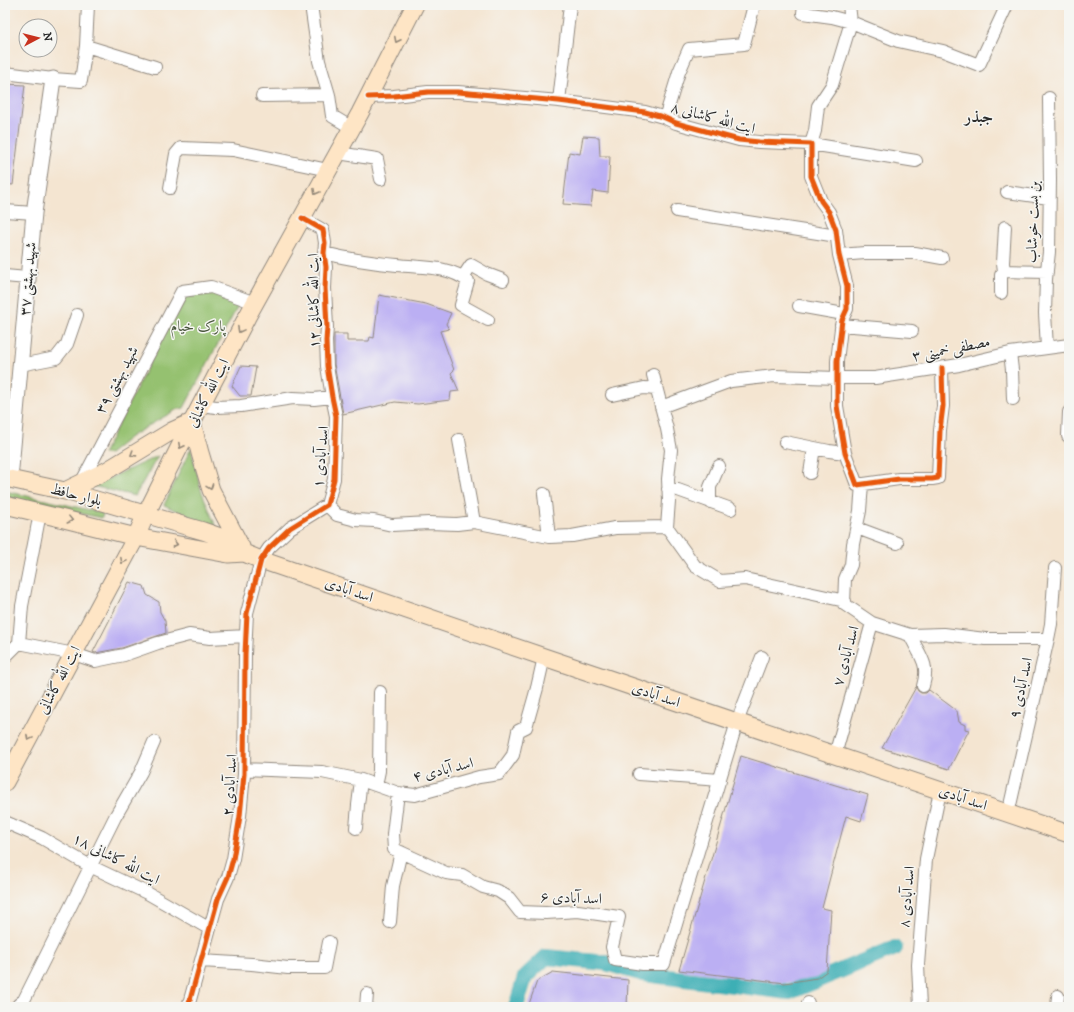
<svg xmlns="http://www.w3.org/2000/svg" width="1074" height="1012" font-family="'IM FELL DW Pica',Amiri,serif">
  <rect width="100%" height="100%" fill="#f6f6f2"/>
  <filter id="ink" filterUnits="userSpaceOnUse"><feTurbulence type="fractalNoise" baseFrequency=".025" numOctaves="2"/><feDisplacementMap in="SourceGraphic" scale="8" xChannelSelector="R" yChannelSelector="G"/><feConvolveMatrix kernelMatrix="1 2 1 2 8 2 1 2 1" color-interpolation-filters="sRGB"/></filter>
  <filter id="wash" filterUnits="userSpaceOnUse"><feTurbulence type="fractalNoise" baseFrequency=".012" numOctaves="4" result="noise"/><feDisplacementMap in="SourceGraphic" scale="16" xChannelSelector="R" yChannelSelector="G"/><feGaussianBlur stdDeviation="0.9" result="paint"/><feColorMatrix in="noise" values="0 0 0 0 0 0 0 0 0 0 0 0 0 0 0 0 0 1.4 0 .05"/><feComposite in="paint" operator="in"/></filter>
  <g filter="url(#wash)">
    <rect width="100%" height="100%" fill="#f4e5d1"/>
    <path fill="#95c16f" stroke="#60764d" d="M212,291L240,302L184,408L176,410L148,426L130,437L109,454H103L184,295Z
      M191,448L201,490L217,529L164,505Z
      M158,456L135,496L92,486Z
      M5,491L103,513L102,518L5,497Z"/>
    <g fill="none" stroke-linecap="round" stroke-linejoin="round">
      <path stroke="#3eafb5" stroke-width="16" d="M516,1007L525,977L546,957L606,963L644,974L789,992L895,948"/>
    </g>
    <g id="blocks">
      <path fill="#bbaff3" d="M5,84L25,85L13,185L5,184Z
        M583,136L599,137L600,156H610L608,193L593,191L591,206L563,204L569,152L580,154Z
        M379,295L426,304L451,313L446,324L449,329L440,331L454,370L451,373L459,391L451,392L450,400L418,404L395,402L343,414L334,364V334H347V341H369L370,337L374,338Z
        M241,366L256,367L251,396H240L232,386Z
        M129,582L144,586L147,595L159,602L160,612L165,621L166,633L122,648L95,653L93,652Z
        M916,687L918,691L921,693H926L929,690L957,711L959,722L965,725V729L969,730L949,769L882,748Z
        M741,756L868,795L861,821L846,816L822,908L831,910L827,971L817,978L785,983L679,970Z
        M553,972L628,980L627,1007H528L537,981Z"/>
    </g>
  </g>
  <g filter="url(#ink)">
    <use href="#blocks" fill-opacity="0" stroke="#90887e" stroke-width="1"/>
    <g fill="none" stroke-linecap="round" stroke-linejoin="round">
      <g stroke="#90887e" stroke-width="14">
        <path id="minor" d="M311,5L319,61L329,95L332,116L352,128
          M804,5L803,13L832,17L851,22L898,41L943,51L979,65L1007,5
          M849,5L851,22L832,85L818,106L815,131L811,144L916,161
          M86,46L155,67
          M5,73L53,79L81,81L86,46L88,5
          M262,96L329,95
          M368,97L394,96L428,92H458L559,101L645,112L663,117L676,123L739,140L759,142L811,144V176L821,201L829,212L836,230L839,255L847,286V309L842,320L837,361V406L845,453L857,485L899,479H932L938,478L940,430L943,406L942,368
          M559,101L570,5
          M665,118L679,72L689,49L744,44L754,5
          M338,153L377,159L381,179
          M170,188L176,154L181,148L233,150L328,170
          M1007,192L1049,198
          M5,211L34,213
          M677,211L837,236
          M1005,227L1003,263L1004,271L1047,272
          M324,253C348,259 373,263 397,265C422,268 447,265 468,281L461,305L488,320
          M839,255L865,253H915L942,258
          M5,276L27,278
          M463,277L471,265L487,274L503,280
          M1001,293V275L1004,271
          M799,306L844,314
          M841,325L912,331
          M1047,348L1045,313L1046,279L1049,252L1050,180L1049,98
          M1010,353L1012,370L1013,399
          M20,365L56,358L67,344L77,315
          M653,375L667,429L671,450L668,479L669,501L667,527L695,566L720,581L745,579L845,601
          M612,395L644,388L656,389
          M201,405L216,407L241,406L293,398L314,399L332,397
          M661,407L731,381L774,376L838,378H875L959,365L1010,353L1069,345
          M1068,436L1069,412
          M459,440L474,522
          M785,442L829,451L845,453
          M810,473L814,448
          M81,483L182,291L211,287L255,303
          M862,484L860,511L853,544L851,565L845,579L844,604L872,623L910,635L944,634L985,639H1048
          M668,489L678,490L731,509
          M544,494L549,537
          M710,502V487L719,466
          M327,505L337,515L356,520L374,521L392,525L429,523L457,524L474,522L549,537L572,536L615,528L667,527
          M857,528L897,543
          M910,635C919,655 930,663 923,686
          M19,643L74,654L95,661L124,655L158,643L189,635L210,638L246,636
          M5,657L19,643L22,606L40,513
          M835,755L872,623
          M244,769L322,772L361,780L398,793L415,795L479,777L499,774L513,755L518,731L526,727L537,688L544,657
          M639,774L720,780
          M376,785L379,771L380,692
          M398,793L393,834L394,849L446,873L462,875L483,887L498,891L509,898L520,912L546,913L578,911L619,917L612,947L615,960L643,964H664L737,722L762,657
          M1008,814L1048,639L1051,624L1055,568
          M5,822L42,838L90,866L149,894L210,929
          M356,828L358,805L361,780
          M390,922L393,886L401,852
          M201,961L252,964L288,968H324L329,942
          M18,1005L24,1000L115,817L141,772L154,742
          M188,1007L218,899L228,877L233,859L240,816L244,774L245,654L247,613L261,560L269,548L290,528L327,505L334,479L336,416L332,397L327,366L326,341L327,327L325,288L326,267L324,253L325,243L323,230L302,218
          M366,1007L367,994
          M808,1007V1003
          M920,1007L918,965L926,859L940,791
          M1057,1007L1058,996"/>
      </g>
      <g stroke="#90887e" stroke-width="17">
        <path id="tertiary" d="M10,479L34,213L53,79"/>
      </g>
      <g stroke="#90887e" stroke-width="19">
        <path id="secondary" d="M5,478L65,491L203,531L232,541L244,553L261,560L544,657L1069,834
          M65,491L106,471L172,431L192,422L200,453L211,490L241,547
          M5,505L64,519L136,537L228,554L244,553
          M5,782L136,537L146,514L192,422L247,317L360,113L415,5"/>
      </g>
      <use href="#minor" stroke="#fff" stroke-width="12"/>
      <use href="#tertiary" stroke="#fff" stroke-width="15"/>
      <use href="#secondary" stroke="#fee5c5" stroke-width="17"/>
      <g stroke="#f6f6f2" stroke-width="8">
        <path id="cycleway" d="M368,97L394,96L428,92H458L559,101L645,112L663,117L676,123L739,140L759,142L811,144V176L821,201L829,212L836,230L839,255L847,286V309L842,320L837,361V406L845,453L857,485L899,479H932L938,478L940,430L943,406L942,368
          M188,1007L218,899L228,877L233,859L240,816L244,774L245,654L247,613L261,560L269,548L290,528L327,505L334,479L336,416L332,397L327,366L326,341L327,327L325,288L326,267L324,253L325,243L323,230L302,218"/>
      </g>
      <use href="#cycleway" stroke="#e8590c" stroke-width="5"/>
    </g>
    <defs><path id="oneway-chevron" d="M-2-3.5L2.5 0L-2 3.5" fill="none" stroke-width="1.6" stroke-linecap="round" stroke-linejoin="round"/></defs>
    <g stroke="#948878">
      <use href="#oneway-chevron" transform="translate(397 40) rotate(117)"/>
      <use href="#oneway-chevron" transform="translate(316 192) rotate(119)"/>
      <use href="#oneway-chevron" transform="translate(240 330) rotate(118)"/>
      <use href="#oneway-chevron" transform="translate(181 446) rotate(117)"/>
      <use href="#oneway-chevron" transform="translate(133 454) rotate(148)"/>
      <use href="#oneway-chevron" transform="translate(210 487) rotate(70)"/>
      <use href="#oneway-chevron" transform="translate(70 520) rotate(14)"/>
      <use href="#oneway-chevron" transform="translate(175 544) rotate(11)"/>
      <use href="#oneway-chevron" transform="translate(123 561) rotate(118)"/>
      <use href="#oneway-chevron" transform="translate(29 738) rotate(118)"/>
    </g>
  </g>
  <g text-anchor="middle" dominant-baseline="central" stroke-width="3" stroke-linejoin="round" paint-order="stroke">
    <g font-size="15" fill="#2b2b2b" stroke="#f6f6f2">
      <text transform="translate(713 118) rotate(15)">ایت الله کاشانی ۸</text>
      <text transform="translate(1033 222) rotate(-88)">بن بست خوشاب</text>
      <text transform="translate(28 279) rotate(-85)">شهید بهشتی ۳۷</text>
      <text transform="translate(314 301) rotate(-91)">ایت الله کاشانی ۱۲</text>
      <text transform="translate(951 349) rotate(-11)">مصطفی خمینی ۳</text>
      <text transform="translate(117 380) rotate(-62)">شهید بهشتی ۳۹</text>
      <text transform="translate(208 393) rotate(-63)">ایت الله کاشانی</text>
      <text transform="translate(321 457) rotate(-85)">اسد آبادی ۱</text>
      <text transform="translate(76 495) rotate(14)">بلوار حافظ</text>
      <text transform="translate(349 590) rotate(19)">اسد آبادی</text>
      <text transform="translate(846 656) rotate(-74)">اسد آبادی ۷</text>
      <text transform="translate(59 680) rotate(-62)">ایت الله کاشانی</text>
      <text transform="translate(1021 688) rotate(-77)">اسد آبادی ۹</text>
      <text transform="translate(656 695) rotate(19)">اسد آبادی</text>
      <text transform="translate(443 770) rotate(-14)">اسد آبادی ۴</text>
      <text transform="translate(230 785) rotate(-86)">اسد آبادی ۲</text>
      <text transform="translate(963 798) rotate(19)">اسد آبادی</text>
      <text transform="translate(116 859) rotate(27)">ایت الله کاشانی ۱۸</text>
      <text transform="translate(907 897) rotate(-85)">اسد آبادی ۸</text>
      <text transform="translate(571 898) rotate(2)">اسد آبادی ۶</text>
    </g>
    <g font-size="15" fill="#4b583f" stroke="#f6f6f2">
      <text x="198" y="326">پارک خیام</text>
    </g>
    <g font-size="16" font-weight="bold" fill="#2b2b2b" stroke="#f6f6f2">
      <text x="979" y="117">جبذر</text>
    </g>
  </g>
  <rect width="1074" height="1012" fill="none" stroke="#f6f6f2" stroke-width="20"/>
  <g transform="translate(38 38) rotate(83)"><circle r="19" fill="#f6f6f2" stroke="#a5a5a2"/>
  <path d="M0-3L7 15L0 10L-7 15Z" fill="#c8321e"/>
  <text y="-6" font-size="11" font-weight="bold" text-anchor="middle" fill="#2b2b2b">N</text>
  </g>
</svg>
